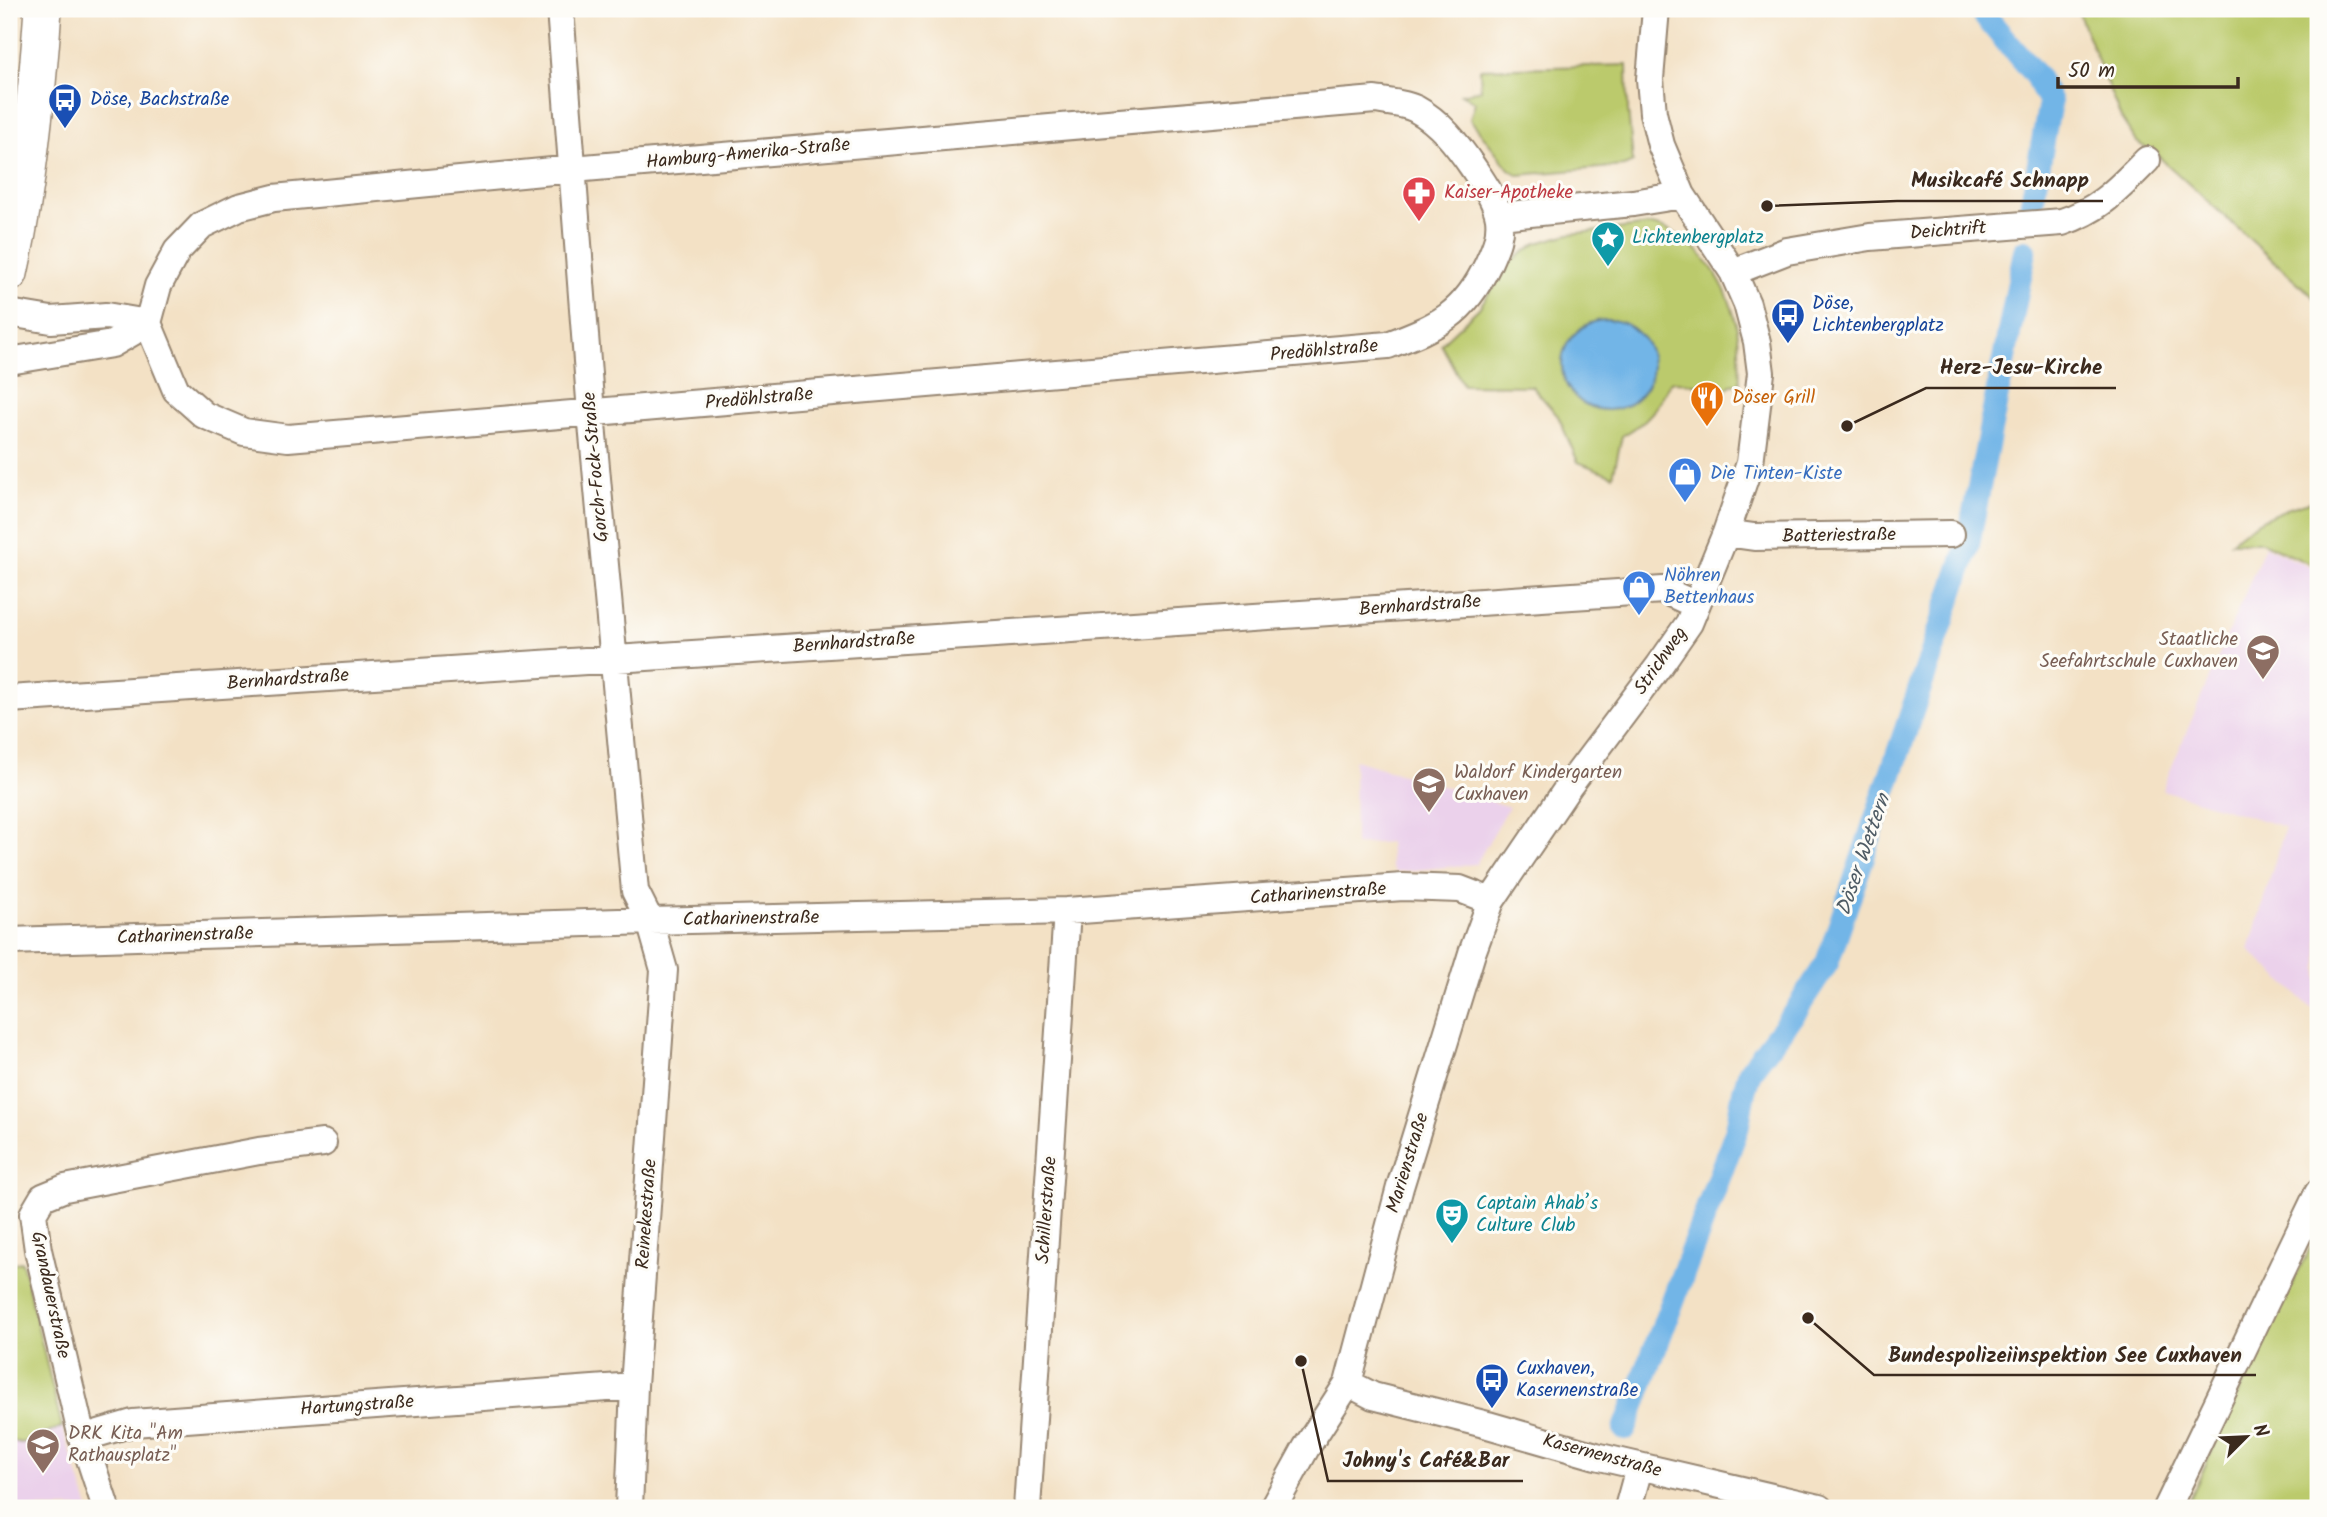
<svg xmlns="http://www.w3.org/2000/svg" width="2327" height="1517" font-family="Kalam,sans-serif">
  <rect width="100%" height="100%" fill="#fdfcf7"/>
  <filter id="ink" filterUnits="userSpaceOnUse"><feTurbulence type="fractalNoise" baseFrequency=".0143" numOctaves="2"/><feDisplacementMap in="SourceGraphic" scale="14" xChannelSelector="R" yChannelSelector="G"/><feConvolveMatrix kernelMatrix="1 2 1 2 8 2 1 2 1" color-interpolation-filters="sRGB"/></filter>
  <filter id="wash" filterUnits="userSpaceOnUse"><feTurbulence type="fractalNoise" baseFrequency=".00686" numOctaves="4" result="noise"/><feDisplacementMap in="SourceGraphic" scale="28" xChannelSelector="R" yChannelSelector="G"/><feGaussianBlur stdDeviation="1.57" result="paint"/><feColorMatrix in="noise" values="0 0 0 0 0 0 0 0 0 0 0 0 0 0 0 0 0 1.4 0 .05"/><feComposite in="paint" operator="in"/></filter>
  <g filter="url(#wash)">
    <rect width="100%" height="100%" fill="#f3e1c5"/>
    <path fill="#ebd1eb" d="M2265,546L2318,571V1014L2249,950L2285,827L2162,790Z
      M1354,760L1430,782L1509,807L1476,864L1395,872L1391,866L1389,842L1355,845Z
      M62,1427L89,1508H9V1441L22,1443Z"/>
    <path fill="#bbca6c" stroke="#7b7a45" stroke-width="2" d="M2077,9H2318V301L2159,157L2137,142L2121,118Z
      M1627,65L1628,110L1633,162L1624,166L1518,175L1509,169L1470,119L1475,102L1461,94L1481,90L1480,69Z
      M1652,225C1700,235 1732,289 1738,335C1740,351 1739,368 1740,384L1731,385L1726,389L1671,381C1657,409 1649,421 1622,436L1613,476L1578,462L1558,416L1532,386L1463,385L1441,344L1479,308L1509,263L1537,243L1569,234Z
      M2318,500V568L2262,542H2231C2254,520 2287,507 2318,500Z
      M2318,1232V1495L2312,1508H2186L2243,1383Z
      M22,1262L62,1427L22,1443L9,1441V1264Z"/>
    <path fill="#72b5e7" stroke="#567082" stroke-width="2" d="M1562 365a45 45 0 1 1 90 0a45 45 0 1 1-90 0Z"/>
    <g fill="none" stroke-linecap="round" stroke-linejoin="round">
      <path stroke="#72b5e7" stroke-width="24" d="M1982,9L1984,15L2036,76L2050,102L2031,208
        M1625,1429L1737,1129L1744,1091L1750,1071L1795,1012L1827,963L1967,549L2025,251"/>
    </g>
  </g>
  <g filter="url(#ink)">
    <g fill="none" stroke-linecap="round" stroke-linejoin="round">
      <g stroke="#978672" stroke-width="30">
        <path id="street" d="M560,9L591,413L635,891L650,921L664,970L634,1386L629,1508
          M1375,100C1387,102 1405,103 1416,109C1440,122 1457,144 1472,166C1482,181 1496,200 1499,218C1501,236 1495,248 1488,264C1464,315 1438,326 1388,345L288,438L244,432L204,415L176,390L148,323L158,286L177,251L202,225L239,207L274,198L573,169Z
          M1499,216L1633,203L1682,195
          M1733,272L1787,251L1870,237L2062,222C2100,210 2119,188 2147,160
          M9,313L51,320L106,316L148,323
          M9,361L112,344L148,323
          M1726,533L1754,537L1951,534
          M9,699L1663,590L1696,605
          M9,941L650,921L1067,911L1403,887L1460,889L1491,901
          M1348,1383L1373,1396L1488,1425L1596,1456L1819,1508
          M82,1438L133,1423L634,1386
          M106,1508L80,1429L38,1250L33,1214L43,1197L65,1188L259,1151L323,1143
          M1027,1508L1067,911
          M1273,1508L1306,1448L1348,1383L1400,1187L1472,953L1491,901L1569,786L1659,666L1689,623L1726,533L1750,463L1761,373L1757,342L1747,304L1733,272L1682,195L1661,145L1653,113L1650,79L1656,9
          M1628,1508L1639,1468
          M2167,1508L2318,1193"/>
      </g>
      <g stroke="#978672" stroke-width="40">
        <path id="secondary" d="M9,273C28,187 37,97 43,9"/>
      </g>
      <use href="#street" stroke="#fff" stroke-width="26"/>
      <use href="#secondary" stroke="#fff" stroke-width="37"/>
    </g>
  </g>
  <defs>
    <g id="bus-pin" transform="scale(1.75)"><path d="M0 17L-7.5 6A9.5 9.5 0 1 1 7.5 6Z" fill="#1a4fb4" stroke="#fdfcf7"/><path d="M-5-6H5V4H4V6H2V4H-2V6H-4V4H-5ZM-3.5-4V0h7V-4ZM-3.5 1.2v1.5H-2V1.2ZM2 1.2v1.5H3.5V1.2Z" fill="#fff"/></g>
    <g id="pharmacy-pin" transform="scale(1.75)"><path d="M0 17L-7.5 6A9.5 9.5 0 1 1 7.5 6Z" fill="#e0444e" stroke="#fdfcf7"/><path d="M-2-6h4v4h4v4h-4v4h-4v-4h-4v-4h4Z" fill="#fff"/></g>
    <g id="sight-pin" transform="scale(1.75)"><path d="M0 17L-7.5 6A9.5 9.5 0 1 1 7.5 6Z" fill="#0f9aa8" stroke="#fdfcf7"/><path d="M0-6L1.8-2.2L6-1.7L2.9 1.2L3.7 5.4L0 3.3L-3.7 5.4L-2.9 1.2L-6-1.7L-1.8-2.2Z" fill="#fff"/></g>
    <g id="restaurant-pin" transform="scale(1.75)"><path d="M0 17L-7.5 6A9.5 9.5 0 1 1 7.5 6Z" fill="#e8710a" stroke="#fdfcf7"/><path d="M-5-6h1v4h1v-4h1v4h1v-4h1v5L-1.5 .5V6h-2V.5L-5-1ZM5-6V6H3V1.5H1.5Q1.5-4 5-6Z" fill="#fff"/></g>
    <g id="shop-pin" transform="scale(1.75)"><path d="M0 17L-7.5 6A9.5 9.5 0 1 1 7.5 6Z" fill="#3f7fe0" stroke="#fdfcf7"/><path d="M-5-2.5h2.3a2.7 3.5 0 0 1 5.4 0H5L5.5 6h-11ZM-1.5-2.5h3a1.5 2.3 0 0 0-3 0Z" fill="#fff"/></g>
    <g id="school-pin" transform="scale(1.75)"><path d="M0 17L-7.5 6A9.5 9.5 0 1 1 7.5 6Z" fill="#8d6e63" stroke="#fdfcf7"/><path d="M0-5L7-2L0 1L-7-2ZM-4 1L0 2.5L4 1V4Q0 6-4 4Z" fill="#fff"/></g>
    <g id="theatre-pin" transform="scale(1.75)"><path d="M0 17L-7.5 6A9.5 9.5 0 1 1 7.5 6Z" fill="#0f9aa8" stroke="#fdfcf7"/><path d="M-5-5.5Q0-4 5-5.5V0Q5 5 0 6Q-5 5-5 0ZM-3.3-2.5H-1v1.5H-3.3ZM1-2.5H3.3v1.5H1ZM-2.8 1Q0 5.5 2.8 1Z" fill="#fff"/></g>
  </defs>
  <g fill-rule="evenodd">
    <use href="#bus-pin" x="65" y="100"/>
    <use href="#pharmacy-pin" x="1419" y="193"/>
    <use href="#sight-pin" x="1608" y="238"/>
    <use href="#bus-pin" x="1788" y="315"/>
    <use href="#restaurant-pin" x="1707" y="398"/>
    <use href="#shop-pin" x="1685" y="474"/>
    <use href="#shop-pin" x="1639" y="587"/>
    <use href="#school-pin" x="2263" y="651"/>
    <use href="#school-pin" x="1429" y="784"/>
    <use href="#theatre-pin" x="1452" y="1215"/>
    <use href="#bus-pin" x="1492" y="1380"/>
    <use href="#school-pin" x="43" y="1445"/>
  </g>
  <g text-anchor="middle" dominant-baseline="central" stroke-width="6" stroke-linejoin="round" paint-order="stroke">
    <g font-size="19" fill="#164399" stroke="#fdfcf7" text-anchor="start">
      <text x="90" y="100">Döse, Bachstraße</text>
      <text x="1812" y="304">Döse,<tspan x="1812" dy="22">Lichtenbergplatz</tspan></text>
      <text x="1516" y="1369">Cuxhaven,<tspan x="1516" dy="22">Kasernenstraße</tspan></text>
    </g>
    <g font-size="19" fill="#3b2a1e" stroke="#fdfcf7">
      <text transform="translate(748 154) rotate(-5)">Hamburg-Amerika-Straße</text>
      <text transform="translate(1948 231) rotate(-4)">Deichtrift</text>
      <text transform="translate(1324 351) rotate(-5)">Predöhlstraße</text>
      <text transform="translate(759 399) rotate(-5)">Predöhlstraße</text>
      <text transform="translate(596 467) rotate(-95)">Gorch-Fock-Straße</text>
      <text transform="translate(1839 536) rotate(-1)">Batteriestraße</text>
      <text transform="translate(1420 606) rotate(-4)">Bernhardstraße</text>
      <text transform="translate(854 643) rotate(-4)">Bernhardstraße</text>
      <text transform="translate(1661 661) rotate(-55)">Strichweg</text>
      <text transform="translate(288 680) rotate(-4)">Bernhardstraße</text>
      <text transform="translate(1318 894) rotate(-4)">Catharinenstraße</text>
      <text transform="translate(751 919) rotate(-1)">Catharinenstraße</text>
      <text transform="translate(185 936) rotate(-2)">Catharinenstraße</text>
      <text transform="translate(1408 1163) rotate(-73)">Marienstraße</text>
      <text transform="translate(1047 1210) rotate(-86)">Schillerstraße</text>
      <text transform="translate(647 1214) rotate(-86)">Reinekestraße</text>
      <text transform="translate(50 1295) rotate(78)">Grandauerstraße</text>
      <text transform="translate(357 1406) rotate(-4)">Hartungstraße</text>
      <text transform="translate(1602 1456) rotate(15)">Kasernenstraße</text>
    </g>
    <g font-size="19" fill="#be3a42" stroke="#fdfcf7" text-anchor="start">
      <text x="1444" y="193">Kaiser-Apotheke</text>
    </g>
    <g font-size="19" fill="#0d838f" stroke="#fdfcf7" text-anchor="start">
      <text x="1632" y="238">Lichtenbergplatz</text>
      <text x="1476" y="1204">Captain Ahab’s<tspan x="1476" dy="22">Culture Club</tspan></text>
    </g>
    <g font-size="19" fill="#c56008" stroke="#fdfcf7" text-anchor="start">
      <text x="1732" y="398">Döser Grill</text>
    </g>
    <g font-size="19" fill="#366cbe" stroke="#fdfcf7" text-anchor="start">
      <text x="1710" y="474">Die Tinten-Kiste</text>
      <text x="1664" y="576">Nöhren<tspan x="1664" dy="22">Bettenhaus</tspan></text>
    </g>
    <g font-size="19" fill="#785e54" stroke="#fdfcf7" text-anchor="start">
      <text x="2238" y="640" text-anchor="end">Staatliche<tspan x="2238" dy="22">Seefahrtschule Cuxhaven</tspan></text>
      <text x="1454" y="773">Waldorf Kindergarten<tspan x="1454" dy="22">Cuxhaven</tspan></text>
      <text x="68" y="1434">DRK Kita "Am<tspan x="68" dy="22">Rathausplatz"</tspan></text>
    </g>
    <g font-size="21" font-style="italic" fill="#4e5b64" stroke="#fdfcf7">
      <text transform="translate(1864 855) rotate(-71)">Döser Wettern</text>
    </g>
  </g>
  <path fill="none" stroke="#3b2a1e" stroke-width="2.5" d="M1767 206L1897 201H2103M1847 426L1926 388H2116M1808 1318L1874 1375H2256M1301 1361L1328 1481H1523"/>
  <g fill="#3b2a1e" stroke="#fdfcf7" stroke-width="2.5">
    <circle cx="1767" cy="206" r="7"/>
    <circle cx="1847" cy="426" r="7"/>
    <circle cx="1808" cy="1318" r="7"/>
    <circle cx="1301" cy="1361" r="7"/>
  </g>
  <g font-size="21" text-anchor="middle" font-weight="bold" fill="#3b2a1e" stroke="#fdfcf7" stroke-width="6" stroke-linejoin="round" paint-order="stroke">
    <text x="2000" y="187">Musikcafé Schnapp</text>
    <text x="2021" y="374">Herz-Jesu-Kirche</text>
    <text x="2065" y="1362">Bundespolizeiinspektion See Cuxhaven</text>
    <text x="1426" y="1467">Johny's Café&amp;Bar</text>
  </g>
  <rect width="2327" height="1517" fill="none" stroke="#fdfcf7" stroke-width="35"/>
  <g transform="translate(2246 1437) rotate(66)" stroke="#fdfcf7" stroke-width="5" paint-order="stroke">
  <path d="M0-5L12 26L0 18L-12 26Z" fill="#3b2a1e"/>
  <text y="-10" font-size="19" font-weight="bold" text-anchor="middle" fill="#3b2a1e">N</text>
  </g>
  <path d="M2058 77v10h180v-10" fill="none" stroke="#3b2a1e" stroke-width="3.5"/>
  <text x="2068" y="77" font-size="21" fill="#3b2a1e" stroke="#fdfcf7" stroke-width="5" paint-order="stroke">50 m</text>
</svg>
